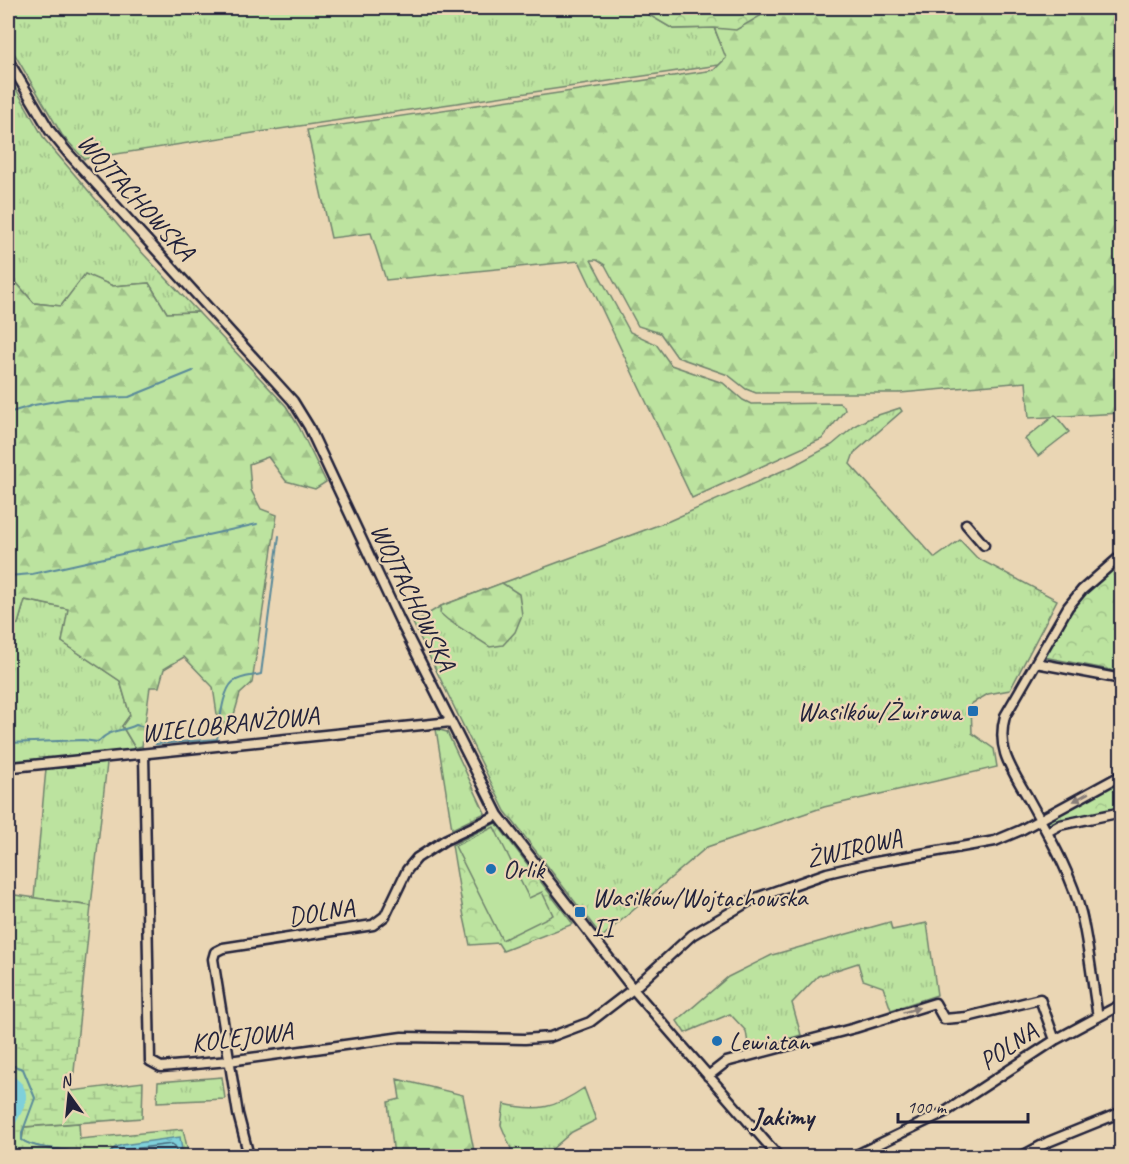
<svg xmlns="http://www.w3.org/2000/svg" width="1129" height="1164" font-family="Caveat,sans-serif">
  <defs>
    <pattern id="grass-tufts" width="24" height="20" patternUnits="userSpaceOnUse" patternTransform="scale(1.5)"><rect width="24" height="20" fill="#bce39f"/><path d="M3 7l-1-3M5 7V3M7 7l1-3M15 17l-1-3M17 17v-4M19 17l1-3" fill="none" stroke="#a1c28a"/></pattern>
    <pattern id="forest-firs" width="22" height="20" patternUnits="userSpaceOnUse" patternTransform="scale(1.5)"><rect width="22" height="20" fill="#bce39f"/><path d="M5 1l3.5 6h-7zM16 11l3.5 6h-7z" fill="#a1c28a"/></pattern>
    <pattern id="wetland-marsh" width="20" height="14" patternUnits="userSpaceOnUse" patternTransform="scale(1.5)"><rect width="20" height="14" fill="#bce39f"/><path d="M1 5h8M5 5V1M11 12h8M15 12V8" fill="none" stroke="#a1c28a"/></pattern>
    <pattern id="park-crowns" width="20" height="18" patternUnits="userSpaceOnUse" patternTransform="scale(1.5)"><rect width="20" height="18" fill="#bce39f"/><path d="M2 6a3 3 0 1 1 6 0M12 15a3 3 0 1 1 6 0" fill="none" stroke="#a1c28a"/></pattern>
    <pattern id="water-ripples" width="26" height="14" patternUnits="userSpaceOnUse" patternTransform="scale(1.5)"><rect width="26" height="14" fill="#7fd0da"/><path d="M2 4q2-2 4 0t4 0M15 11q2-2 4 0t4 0" fill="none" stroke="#6db2bc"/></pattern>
  </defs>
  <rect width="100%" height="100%" fill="#ead6b4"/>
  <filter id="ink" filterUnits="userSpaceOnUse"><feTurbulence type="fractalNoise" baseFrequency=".0167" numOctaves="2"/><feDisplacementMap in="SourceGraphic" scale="12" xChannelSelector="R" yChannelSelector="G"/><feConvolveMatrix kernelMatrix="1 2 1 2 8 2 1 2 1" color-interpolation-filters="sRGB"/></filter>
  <g filter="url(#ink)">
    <path fill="url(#grass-tufts)" stroke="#6f826d" stroke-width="1.5" d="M8,8H638L673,29L714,28L727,58L719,65L306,125L84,159L62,135L8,43Z
      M8,75L45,140L134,244L198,312L167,313L149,283L113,286L85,275L61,306L34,303L8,273Z
      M900,408L902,411L854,453L850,464L935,558L960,540L977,558L1057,600L1010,690L988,694L971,704L972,733L994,749L997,767L824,807L707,847L602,937L505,811L413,623L441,606L669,521L793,466L832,445L856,425L872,417Z
      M25,600L69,609L62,642L120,681L130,715L122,726L135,748L142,746L143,750L47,759L8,761V628L18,624Z
      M436,729L447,732L485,813L452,829Z
      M107,763L91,906L34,898L46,769Z
      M890,922L892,930L927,923L937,995L891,1010L883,987L863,980L858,963L818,976L792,1003L801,1035L749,1050L746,1031L730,1014L685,1033L677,1021L728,977L772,955Z
      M222,1077L225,1099L157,1102L158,1082Z
      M584,1088L596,1120L572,1132L544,1156H514L501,1125L504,1104C539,1112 555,1108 584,1088Z
      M79,1123L80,1139L183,1129L189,1156H82L80,1153C62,1148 37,1150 22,1140L24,1127Z"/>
    <path fill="url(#forest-firs)" stroke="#6f826d" stroke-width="1.5" d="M638,8H1121V413L1029,418L1026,382L900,393H756L746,389L728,375L677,357L660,333L638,326L605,265L597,260H591L630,332L656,344L671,365L723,383L743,400L751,404L839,403L844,406L845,410L822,439L692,498L579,261L386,280L371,233L331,238L307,130L714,70L726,58L714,27Z
      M8,273L34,303L61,306L85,274L113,286L149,283L167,313L198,312L286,406L299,427L326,482L315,489L286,481L268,457L249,464L251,490L261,509L277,515L252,683L240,694L231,725L218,721L213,687L184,657L164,669L159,687H150L142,746L135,748L122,726L130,715L120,681L62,642L68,609L25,600L18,624L8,628Z
      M502,583L519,594L522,615L515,632L503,645L490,647L448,620L440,613L441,606Z
      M397,1079L463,1095L475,1156H394L388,1102L400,1099Z"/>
    <path fill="url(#wetland-marsh)" stroke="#6f826d" stroke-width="1.5" d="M8,894L91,906L72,1091L143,1082L142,1118L24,1127L22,1140C37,1150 62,1148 80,1153L82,1156H8Z"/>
    <path fill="url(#park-crowns)" stroke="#6f826d" stroke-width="1.5" d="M637,8H774L736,30L714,28L673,29Z
      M1121,562V672L1044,657L1075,603Z
      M1121,778V810L1048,826V820Z
      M496,823L573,924L503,951L498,943L470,945L464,917L452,845Z"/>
    <path fill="#bce39f" stroke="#6f826d" stroke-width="1.5" d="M1055,415L1069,432L1038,456L1025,439Z
      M494,827L529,898L542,892L553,915L502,940L455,846Z"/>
    <path fill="url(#water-ripples)" stroke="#5a8a9a" stroke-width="1.5" d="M180,1137L183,1156H109C110,1149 116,1147 122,1145Z"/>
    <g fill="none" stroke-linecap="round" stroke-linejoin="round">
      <path stroke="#47687b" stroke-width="1.5" d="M115,1156L124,1150L172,1144L175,1146L177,1156"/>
      <path stroke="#5a8a9a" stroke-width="2" d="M8,413L34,405L67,399L129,397L193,371
        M8,576L32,574L257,524
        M8,743L83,740L98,742C112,727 120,733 136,725L150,728L153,731L151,739L156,744L217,739C220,724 222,691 233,682C240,676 253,676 261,674L279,536
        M8,1064L23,1069L35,1098L22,1133V1140C37,1150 62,1148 80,1153L82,1156"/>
      <path stroke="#7fd0da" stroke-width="15" d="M8,1082C28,1094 15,1107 8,1122"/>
      <g stroke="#22223b" stroke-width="13">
        <path id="minor" d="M8,60L50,131L68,153L293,401L309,427L400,621L498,815L633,989L778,1156
          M966,524L984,545
          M1036,663L1122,679
          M144,754L150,1061L161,1067L229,1061L402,1037L525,1039L550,1037L590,1022L633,989L692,935L753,899L827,873L870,863L995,841L1021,830L1122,775
          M13,767L451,722
          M1047,832L1060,825L1122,812
          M1098,1017C1092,982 1089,946 1081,913C1071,872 1047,833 1027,796C1011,768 996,749 1005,716L1068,607L1082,590L1122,555
          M708,1076L726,1062L855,1028L935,1003L944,1019L967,1017L1040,999L1055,1040
          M249,1156L238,1114L213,959L215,952L223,948L373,925L385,916L407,870L417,858L445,840L498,815
          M854,1156L945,1112L1055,1040L1122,1004
          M1022,1156L1048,1142L1122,1112"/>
      </g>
      <use href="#minor" stroke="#ead6b4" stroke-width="8"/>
    </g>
    <defs><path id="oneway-solid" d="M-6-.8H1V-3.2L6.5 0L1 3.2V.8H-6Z" transform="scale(1.5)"/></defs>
    <g fill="#867c78">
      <use href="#oneway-solid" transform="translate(1081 797) rotate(151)"/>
      <use href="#oneway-solid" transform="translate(911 1010) rotate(-17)"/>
    </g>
  </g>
  <g fill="#1f6fb2" stroke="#ead6b4" stroke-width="2">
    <rect x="967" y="705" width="12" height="12" rx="3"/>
    <circle cx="491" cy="869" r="6"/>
    <rect x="574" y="906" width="12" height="12" rx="3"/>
    <circle cx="717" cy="1041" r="6"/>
  </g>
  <g text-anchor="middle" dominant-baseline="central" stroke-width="4.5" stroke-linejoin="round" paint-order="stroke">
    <g font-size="26" fill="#22223b" stroke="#ead6b4">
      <text transform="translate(136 197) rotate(48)">WOJTACHOWSKA</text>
      <text transform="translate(413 597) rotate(64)">WOJTACHOWSKA</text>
      <text transform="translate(230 724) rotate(-6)">WIELOBRANŻOWA</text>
      <text transform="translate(854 848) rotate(-13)">ŻWIROWA</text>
      <text transform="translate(321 912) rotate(-9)">DOLNA</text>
      <text transform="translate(242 1037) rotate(-7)">KOLEJOWA</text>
      <text transform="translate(1008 1046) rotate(-34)">POLNA</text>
    </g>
    <g font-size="26" fill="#22223b" stroke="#ead6b4" text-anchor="start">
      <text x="961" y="711" text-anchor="end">Wasilków/Żwirowa</text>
      <text x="503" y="869">Orlik</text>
      <text x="592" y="897">Wasilków/Wojtachowska<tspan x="592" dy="30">II</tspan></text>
      <text x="729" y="1041">Lewiatan</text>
    </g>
    <g font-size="27" font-weight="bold" fill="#22223b" stroke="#ead6b4">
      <text x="783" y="1116">Jakimy</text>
    </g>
  </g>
  <rect width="1129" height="1164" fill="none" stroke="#ead6b4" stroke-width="30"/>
  <rect x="15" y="15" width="1099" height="1134" fill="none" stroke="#22223b" stroke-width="2" filter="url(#ink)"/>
  <g transform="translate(69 1095) rotate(345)" stroke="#ead6b4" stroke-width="4.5" paint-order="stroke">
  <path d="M0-4.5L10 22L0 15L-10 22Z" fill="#22223b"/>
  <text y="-9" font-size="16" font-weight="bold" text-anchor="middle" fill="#22223b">N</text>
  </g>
  <path d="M898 1113v9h130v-9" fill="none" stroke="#22223b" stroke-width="3"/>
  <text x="907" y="1113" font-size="18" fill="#22223b" stroke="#ead6b4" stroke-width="4.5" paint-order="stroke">100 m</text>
</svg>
